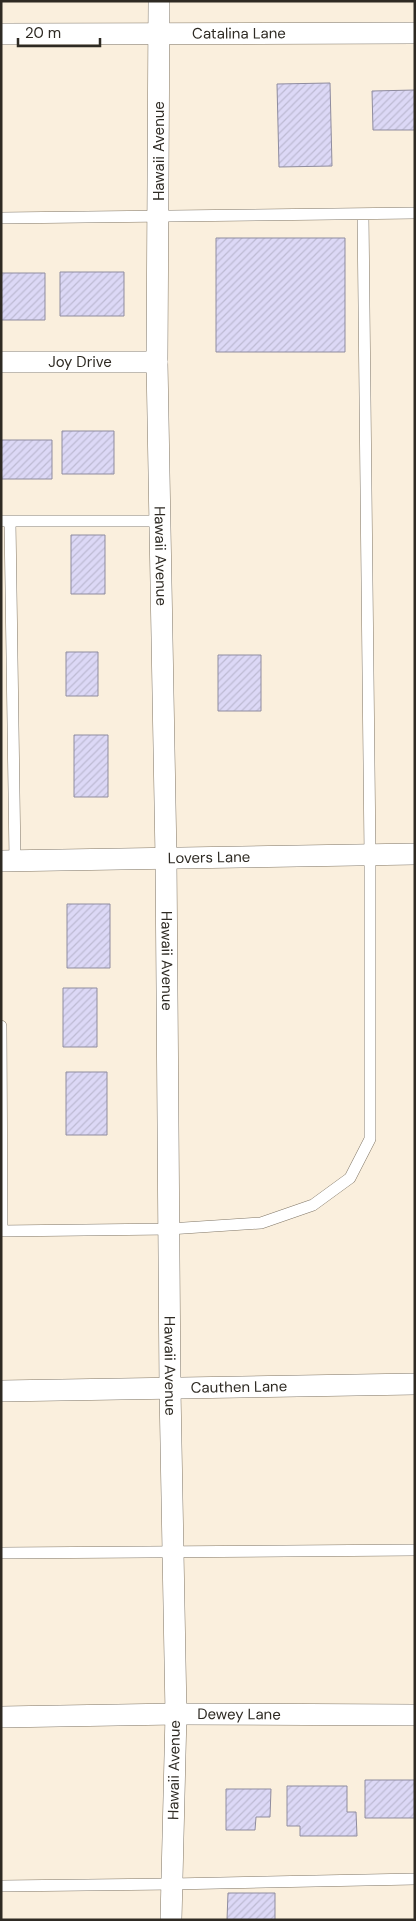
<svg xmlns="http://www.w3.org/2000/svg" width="416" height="1921" font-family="'DM Sans',sans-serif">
  <defs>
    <pattern id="building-hatch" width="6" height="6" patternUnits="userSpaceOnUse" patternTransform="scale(1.25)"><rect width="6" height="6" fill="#dcd8f6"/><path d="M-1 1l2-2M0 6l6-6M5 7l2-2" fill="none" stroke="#bdbad3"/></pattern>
  </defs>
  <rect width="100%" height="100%" fill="#faefdd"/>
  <path fill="url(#building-hatch)" stroke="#8f8c9f" d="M330,83L332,166L279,167L277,84Z
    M415,90V130H373L372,91Z
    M216,238H345V352H216Z
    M60,272H124V316H60Z
    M1,273H45V320H1Z
    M62,431H114V474H62Z
    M1,440H52V479H1Z
    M71,535H105V594H71Z
    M66,652H98V696H66Z
    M218,655H261V711H218Z
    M74,735H108V797H74Z
    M67,904H110V968H67Z
    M63,988H97V1047H63Z
    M66,1072H107V1135H66Z
    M365,1780H415V1818H365Z
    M287,1786H347V1812H356L357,1836H300V1826H287Z
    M226,1789H271L270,1817H256L255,1830H226Z
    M228,1893H275V1920H227Z"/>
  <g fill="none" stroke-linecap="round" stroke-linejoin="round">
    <g stroke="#817767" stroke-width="12">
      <path id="lane" d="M1,218L415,213
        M1,521H160
        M10,521L15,860
        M1,1026L2,1231
        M1,1231L169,1229L261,1223L313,1205L350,1178L370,1139V855L363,214
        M1,1553L415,1550
        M1,1886L172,1884L415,1879"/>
    </g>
    <g stroke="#817767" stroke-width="22">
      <g id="street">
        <path id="s1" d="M159,1L157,362L166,858L170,1389L176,1714L171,1920"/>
        <path id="s2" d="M1,34L415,33"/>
        <path id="s3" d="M1,362H157"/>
        <path id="s4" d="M1,861L415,854"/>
        <path id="s5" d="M1,1391L415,1384"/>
        <path id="s6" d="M1,1717L176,1714L415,1715"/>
      </g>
    </g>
    <use href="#lane" stroke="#fff" stroke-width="11"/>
    <use href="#street" stroke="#fff" stroke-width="21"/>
  </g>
  <g text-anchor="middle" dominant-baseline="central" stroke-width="4" stroke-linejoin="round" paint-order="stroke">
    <g font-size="15" fill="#2e2a23" stroke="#fff">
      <text stroke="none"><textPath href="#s2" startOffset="238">Catalina Lane</textPath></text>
      <text transform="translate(159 151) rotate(-90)">Hawaii Avenue</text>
      <text stroke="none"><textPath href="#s3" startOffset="79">Joy Drive</textPath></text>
      <text stroke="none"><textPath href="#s1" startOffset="555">Hawaii Avenue</textPath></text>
      <text stroke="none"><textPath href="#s4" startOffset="208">Lovers Lane</textPath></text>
      <text stroke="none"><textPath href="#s1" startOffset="960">Hawaii Avenue</textPath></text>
      <text stroke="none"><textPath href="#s1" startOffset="1365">Hawaii Avenue</textPath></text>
      <text stroke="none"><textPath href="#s5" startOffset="238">Cauthen Lane</textPath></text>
      <text stroke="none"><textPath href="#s6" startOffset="238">Dewey Lane</textPath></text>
      <text transform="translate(174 1770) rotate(-89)">Hawaii Avenue</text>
    </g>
  </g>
  <rect width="416" height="1921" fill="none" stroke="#2e2a23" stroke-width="5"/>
  <path d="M18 38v8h82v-8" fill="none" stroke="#2e2a23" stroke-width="2.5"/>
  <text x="25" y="38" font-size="15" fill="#2e2a23" stroke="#ffffff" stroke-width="4" paint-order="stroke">20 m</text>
</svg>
